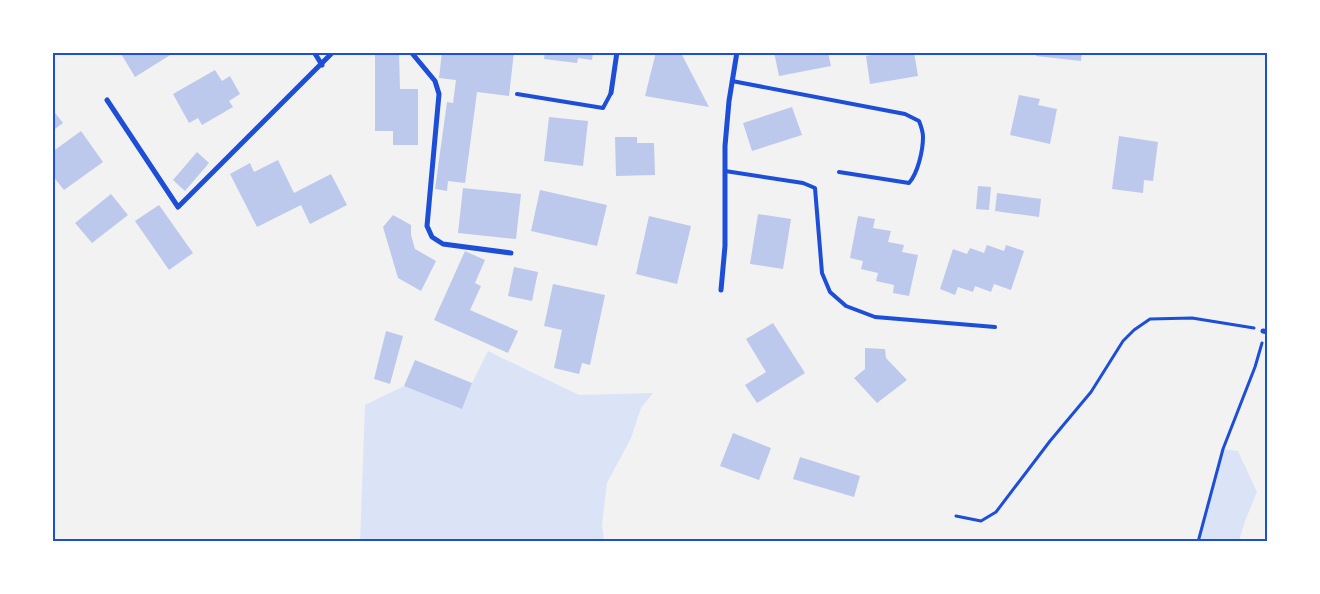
<svg xmlns="http://www.w3.org/2000/svg" width="1320" height="594" font-family="'Fira Sans Condensed',sans-serif">
  <rect width="100%" height="100%" fill="#f2f2f2"/>
  <path fill="#dbe4f7" d="M488,351L579,395L653,393L641,408L631,438L607,483L602,525L604,541L360,542L365,405L404,386L472,383Z
    M1223,449L1238,451L1257,492L1245,521L1239,541L1198,542Z"/>
  <path fill="#bdc9ec" d="M120,52H175L135,77Z
    M375,52H399L400,89H418V145H393V131H375Z
    M442,52H514L509,96L477,92L465,183L448,181L447,191L435,189L447,102L453,103L456,80L439,78Z
    M545,52H593L592,60L578,58L577,63L544,59Z
    M656,52L681,53L709,107L645,96Z
    M774,52H828L831,66L779,76Z
    M889,52H914L918,76L870,84L866,56Z
    M1036,52H1082L1081,61L1036,56Z
    M215,70L222,81L230,76L240,94L229,101L233,107L202,125L198,118L189,123L173,94Z
    M1019,95L1040,99L1038,105L1057,109L1050,144L1010,135Z
    M792,107L802,135L752,151L743,123Z
    M52,109L63,123L52,131Z
    M549,117L588,121L583,166L544,161Z
    M81,131L103,162L64,190L52,175V152Z
    M1119,136L1158,142L1153,181L1144,180L1143,193L1112,189Z
    M615,137H637V143H654L655,175L616,176Z
    M197,152L209,163L185,191L173,180Z
    M278,160L294,193L331,174L347,205L310,224L301,205L257,227L230,174L250,163L254,172Z
    M978,186L991,187L989,210L976,209Z
    M463,188L521,194L516,239L458,233Z
    M540,190L607,205L597,246L531,231Z
    M997,193L1041,199L1039,217L995,211Z
    M111,194L128,215L92,243L75,223Z
    M159,205L193,253L169,270L135,221Z
    M758,214L791,219L783,269L750,264Z
    M393,215L411,225V235L415,249L436,261L421,291L398,278L383,227Z
    M649,216L691,226L677,284L636,274Z
    M858,216L875,219L873,228L891,231L888,242L904,245L902,252L918,255L909,296L893,293L894,285L876,281L878,273L861,269L863,261L850,258Z
    M987,245L1004,251L1006,245L1024,251L1011,290L994,284L991,292L975,286L973,292L958,287L955,295L940,289L953,249L967,254L970,248L984,253Z
    M465,251L485,260L475,283L481,286L470,310L518,331L508,353L434,320Z
    M514,267L538,272L532,301L508,296Z
    M553,284L605,295L590,365L582,363L579,374L554,368L562,330L544,326Z
    M773,323L805,373L757,403L745,385L766,372L746,339Z
    M386,331L403,336L390,384L374,379Z
    M865,348L885,349L886,358L907,380L877,403L854,378L865,369Z
    M415,360L472,383L462,409L404,386Z
    M733,433L771,448L759,480L720,466Z
    M800,457L860,476L854,497L793,479Z"/>
  <g fill="none" stroke-linecap="round" stroke-linejoin="round">
    <path stroke="#1d4ed8" stroke-width="3" d="M956,516L981,521L996,512L1050,441L1091,392L1123,341L1134,330L1150,319L1192,318L1254,328
      M1198,542L1223,449L1255,367L1262,343"/>
    <path stroke="#1d4ed8" stroke-width="4" d="M732,81L905,114L919,121C921,126 923,132 923,137C923,150 918,173 909,183L839,172
      M517,94L603,108L611,93
      M725,171L803,183L815,188L822,273L830,292L846,306L875,317L995,327"/>
    <path stroke="#1d4ed8" stroke-width="5" d="M314,52L322,65
      M411,52L435,81L439,94L427,226L432,237L443,244L511,253
      M611,93L617,52
      M107,100L178,207L333,52
      M721,290L725,246V146L729,101L737,52
      M1263,331L1268,332"/>
  </g>
  <rect width="1320" height="594" fill="none" stroke="#ffffff" stroke-width="108"/>
  <rect x="54" y="54" width="1212" height="486" fill="none" stroke="#1d4ed8" stroke-width="2"/>
</svg>
